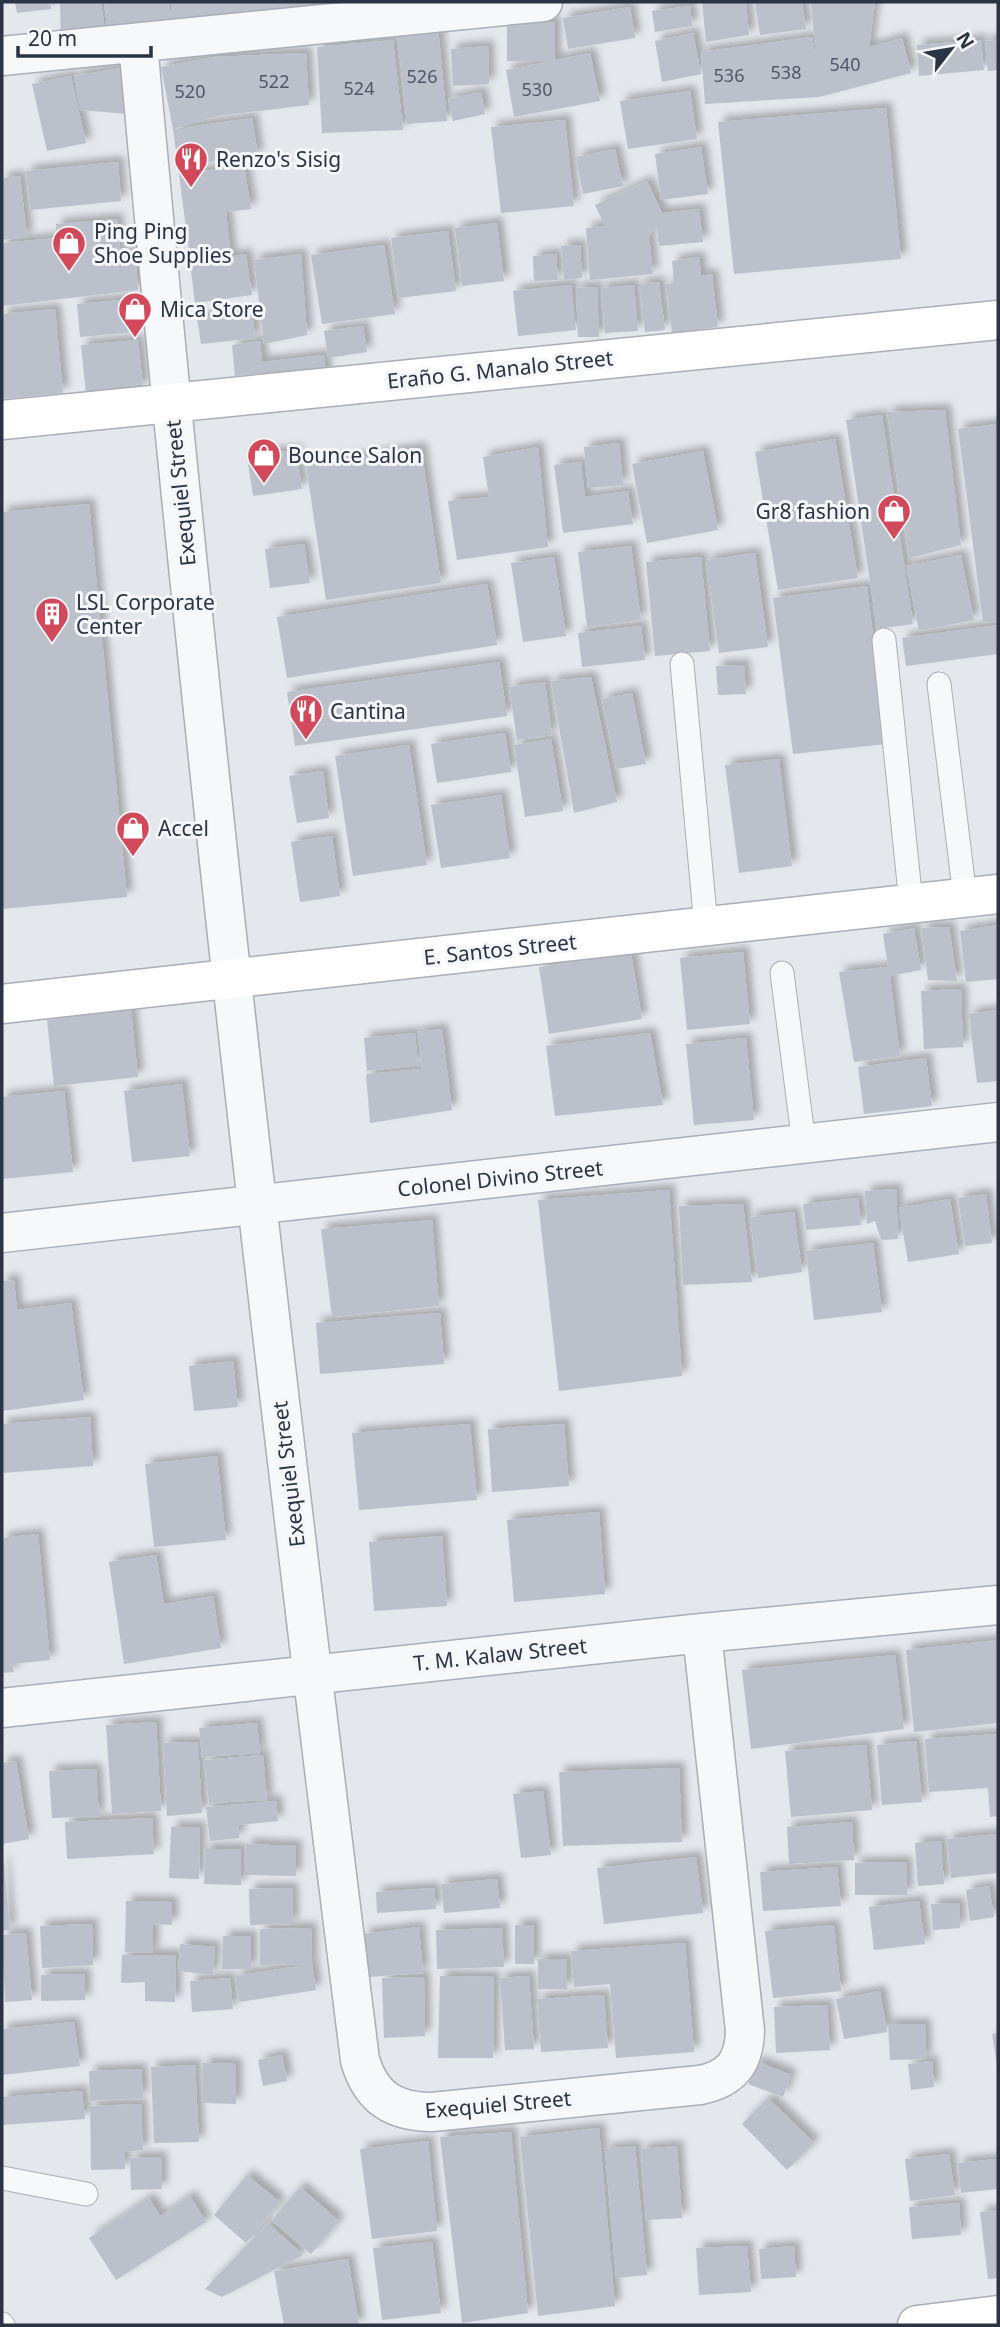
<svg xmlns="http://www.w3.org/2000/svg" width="1000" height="2327" font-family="'Noto Sans',sans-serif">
  <defs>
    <filter id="shadow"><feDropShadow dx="6" dy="-6" stdDeviation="3.5" flood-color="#0004"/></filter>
  </defs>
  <rect width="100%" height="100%" fill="#e4e7ec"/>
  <path fill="#bbc0ca" filter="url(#shadow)" d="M15,2H50L51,9L17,13Z
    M60,2H101L106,38L61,45Z
    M104,2H169L171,16V2H434L109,41Z
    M702,2H746L749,35L706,42Z
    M755,2H802L806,29L760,35Z
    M811,2H875L869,47L902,38L911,73L819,97L705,104L701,52L812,37L817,67Z
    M690,6L692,26L655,32L652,11Z
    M630,7L635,38L568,49L563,18Z
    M507,22H555V61H507Z
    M438,28L447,121L407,124L397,32Z
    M693,33L701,74L662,82L655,41Z
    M393,40L403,130L322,133L317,47Z
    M981,40L984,70L919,76L917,45Z
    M998,40V70L988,71L985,41Z
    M488,46L489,84L453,86L451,49Z
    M306,53L309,105L217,116L173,129L161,67L213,57Z
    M590,53L600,101L514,117L506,70Z
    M121,68L129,114L80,110L74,76Z
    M71,76L86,143L47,151L32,84Z
    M690,91L697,139L628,149L620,101Z
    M481,92L485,114L453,121L448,99Z
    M886,108L901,259L734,274L718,122Z
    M252,118L258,156L178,166L173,129Z
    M565,120L574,206L501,213L491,127Z
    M701,147L708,194L661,200L655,154Z
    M615,149L623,186L583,194L576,157Z
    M118,162L121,201L30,210L26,171Z
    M244,166L251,209L226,212L231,257L190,258L179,174Z
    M20,176L27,237L2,240V178Z
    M647,181L662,213L699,209L703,242L659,246L657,228L649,236L653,274L590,280L586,228L605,226L595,205Z
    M117,219L120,252L87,257L135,252L138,290L2,306V243L57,238L56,224Z
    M497,223L504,281L462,286L455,228Z
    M448,231L456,291L399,298L391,238Z
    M384,245L395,314L322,324L311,255Z
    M580,245L582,278L564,280L561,246Z
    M246,254L252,295L195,303L190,263Z
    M301,254L307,335L264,344L254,260Z
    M556,254L558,280L534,281L533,256Z
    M699,257L701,276L712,274L718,327L672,333L666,284L674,283L672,261Z
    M659,282L665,330L645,332L639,284Z
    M571,285L576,330L518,336L513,291Z
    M634,285L638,331L605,333L601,288Z
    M597,287L599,337H578L576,288Z
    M131,299L135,332L80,337L77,304Z
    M55,309L63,393L2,399V314Z
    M252,311L255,338L201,344L197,318Z
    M363,326L367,352L328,358L324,331Z
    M138,340L143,388L86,394L81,345Z
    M260,341L262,362L324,355L327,383L266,390L264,373L235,376L232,345Z
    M945,410L961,545L909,558L887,412Z
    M882,415L913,624L877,629L846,420Z
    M998,424V621L983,623L958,429Z
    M835,439L858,578L778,590L755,452Z
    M619,443L623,485L588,488L584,447Z
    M538,447L548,547L457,560L448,501L489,497L483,457Z
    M421,448L441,583L326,600L306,465Z
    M296,450L302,489L253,496L247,456Z
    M703,451L718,530L647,543L632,464Z
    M581,462L585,497L628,491L633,524L563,533L554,465Z
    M89,504L127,897L2,909V512Z
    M304,544L310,583L270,588L265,549Z
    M631,546L641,620L587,627L578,552Z
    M755,553L768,647L719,653L706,560Z
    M961,555L974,620L919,631L906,566Z
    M554,557L566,636L523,642L511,563Z
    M701,557L710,651L655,656L646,562Z
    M487,584L497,645L287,678L277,617Z
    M867,586L886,744L793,754L773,598Z
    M998,625V654L906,666L902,638Z
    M641,626L645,660L582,667L578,633Z
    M499,662L507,716L295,746L287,692Z
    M744,665L746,694L718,695L716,666Z
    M591,677L617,802L574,813L551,681Z
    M545,682L552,735L517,740L509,687Z
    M632,693L646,764L616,769L602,699Z
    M505,733L511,772L437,783L431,744Z
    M551,739L563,811L525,817L514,745Z
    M409,745L427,865L353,876L335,756Z
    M779,759L792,866L739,873L725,765Z
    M323,771L329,818L297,823L289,776Z
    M501,795L510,858L441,868L431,805Z
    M332,836L340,896L300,902L291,842Z
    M998,925V979L966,982L960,931Z
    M949,927L957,981L928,980L921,928Z
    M914,928L921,970L890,976L900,1056L854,1062L839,972L888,967L883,934Z
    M743,952L750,1024L687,1030L680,958Z
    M631,953L642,1019L549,1034L539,967Z
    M961,989L963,1047L924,1049L921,991Z
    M131,1010L138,1077L54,1086L47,1020Z
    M998,1010V1081L977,1083L969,1014Z
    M442,1029L452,1110L370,1123L366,1074L422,1069L417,1032Z
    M415,1033L418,1065L367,1071L364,1038Z
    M650,1033L663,1105L555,1116L546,1046Z
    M746,1038L754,1120L694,1125L686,1044Z
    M926,1058L932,1106L864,1114L858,1067Z
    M182,1084L190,1156L132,1162L124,1091Z
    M64,1091L73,1172L2,1179V1097Z
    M896,1189L898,1239L881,1240L875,1221L867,1224L865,1191Z
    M669,1190L682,1376L559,1391L538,1200Z
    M986,1194L992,1243L965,1246L958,1198Z
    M858,1198L861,1225L806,1230L803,1204Z
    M950,1199L959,1254L908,1262L899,1208Z
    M743,1204L752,1282L683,1285L679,1206Z
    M794,1212L802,1272L758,1278L750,1217Z
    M432,1220L439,1306L332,1317L321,1229Z
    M873,1243L882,1312L814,1320L806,1251Z
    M14,1280L17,1310L71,1303L84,1400L2,1411V1281Z
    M440,1313L444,1364L320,1374L316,1323Z
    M233,1361L238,1407L194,1411L189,1366Z
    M90,1417L93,1466L2,1473V1424Z
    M470,1424L477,1500L359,1510L352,1433Z
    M564,1424L569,1486L492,1492L488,1429Z
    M217,1456L226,1540L154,1547L145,1464Z
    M599,1512L605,1594L514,1602L507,1520Z
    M38,1534L50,1660L12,1664L14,1672L2,1673V1538Z
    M442,1536L447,1606L374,1611L369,1542Z
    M156,1555L164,1604L213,1596L221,1648L124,1664L109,1562Z
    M998,1640V1723L914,1732L906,1650Z
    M895,1655L904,1729L751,1749L742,1670Z
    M156,1722L161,1811L112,1814L106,1725Z
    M257,1723L260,1753L202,1757L199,1728Z
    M998,1734V1816L990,1817L988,1788L929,1792L925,1739Z
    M916,1741L922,1802L882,1805L877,1745Z
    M198,1742L202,1813L167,1816L163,1743Z
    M866,1745L872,1810L791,1817L785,1751Z
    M263,1755L267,1800L209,1803L204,1760Z
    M16,1761L29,1839L2,1844V1763Z
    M679,1768L682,1842L563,1846L559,1772Z
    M96,1769L99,1816L52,1818L49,1771Z
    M543,1791L551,1855L521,1858L513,1794Z
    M276,1801L278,1821L239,1825V1838L210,1841L206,1807Z
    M152,1818L154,1854L67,1859L65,1822Z
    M852,1822L854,1860L789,1864L787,1827Z
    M171,1827H200L199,1879L169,1878Z
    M998,1834V1873L951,1878L947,1839Z
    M941,1841L944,1884L918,1886L915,1843Z
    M246,1844L296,1846V1876L245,1875Z
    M205,1849H241V1885L204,1884Z
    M696,1857L703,1913L604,1924L597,1868Z
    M2,1862H4L10,1930L2,1931Z
    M906,1862L907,1895H855V1863Z
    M837,1867L841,1906L763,1911L760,1872Z
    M497,1879L500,1908L444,1913L441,1884Z
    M989,1886L994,1917L970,1921L966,1890Z
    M292,1888L293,1924L250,1925L249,1889Z
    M434,1888L436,1909L377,1913L376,1892Z
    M126,1901L172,1902V1925L153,1924V1953L125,1952Z
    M919,1901L925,1944L874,1950L869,1907Z
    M959,1903L960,1928L933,1930L931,1904Z
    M92,1924L93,1965L42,1968L40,1926Z
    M515,1925H534V1964H515Z
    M834,1925L841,1991L773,1998L765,1931Z
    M419,1927L423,1973L368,1977L363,1934Z
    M311,1928L312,1964L260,1965V1929Z
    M502,1928L504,1967L437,1969L436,1930Z
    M26,1933L32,2000L5,2002L2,1935Z
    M223,1936H251V1969H222Z
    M685,1943L694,2052L616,2058L610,1984L574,1987L571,1951Z
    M180,1944L215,1947L213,1975L178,1971Z
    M122,1955H176L175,2002L145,2001V1982L121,1983Z
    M538,1959H567V1989H538Z
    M312,1964L316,1990L239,2002L235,1976Z
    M85,1974V2000L41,2001V1975Z
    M440,1976L494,1977L493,2058H438Z
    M529,1976L534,2049L505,2050L500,1978Z
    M424,1977L425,2036L384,2038L382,1978Z
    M230,1978L233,2009L192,2012L190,1981Z
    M880,1991L887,2032L844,2039L836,1999Z
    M604,1995L608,2048L541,2052L537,1999Z
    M827,2005L830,2050L776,2053L774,2007Z
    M74,2022L80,2066L2,2075V2029Z
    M888,2024H925L926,2059L890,2060Z
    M998,2033V2065H997L992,2034Z
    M282,2055L287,2081L263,2086L258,2060Z
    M756,2061L791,2075L783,2097L748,2084Z
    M932,2061L934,2087L911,2090L908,2064Z
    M203,2063L236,2064V2104L203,2103Z
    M195,2065L199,2142L154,2143L151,2067Z
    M141,2069L143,2098L90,2101L89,2071Z
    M82,2091L85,2119L2,2125V2097Z
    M768,2098L814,2143L787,2170L742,2124Z
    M141,2104L143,2150L124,2152L125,2169L91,2170L90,2106Z
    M599,2128L615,2306L538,2316L520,2137Z
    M511,2132L528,2313L462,2323L440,2137Z
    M428,2141L437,2231L372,2239L360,2149Z
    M635,2146L647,2275L616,2278L605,2149Z
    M677,2146L682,2218L646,2220L641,2149Z
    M949,2154L955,2195L910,2201L905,2159Z
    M161,2157L162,2189L131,2190L130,2158Z
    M996,2159L998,2189L961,2193L958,2163Z
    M247,2175L280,2202L246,2243L214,2215Z
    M300,2187L339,2221L311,2254L272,2220Z
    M190,2196L206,2222L116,2280L89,2238L149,2198L160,2216Z
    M959,2203L961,2235L912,2239L909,2207Z
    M998,2210V2278L988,2279L980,2212Z
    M268,2223L303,2255L222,2297L205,2289Z
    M432,2242L441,2313L382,2320L373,2248Z
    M747,2246L751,2292L699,2295L696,2248Z
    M794,2246L796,2277L761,2279L759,2249Z
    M348,2259L359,2325H284L274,2271Z"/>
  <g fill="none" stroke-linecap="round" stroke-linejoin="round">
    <g stroke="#a9aeb7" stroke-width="25">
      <path id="lane" d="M884,640L911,903
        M682,664L706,926
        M939,684L965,897
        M782,973L804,1144
        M2,2178L86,2194
        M2,2324L3,2325"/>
    </g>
    <g stroke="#a9aeb7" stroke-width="41">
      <path id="street" d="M138,43C198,717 276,1389 360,2060C371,2098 394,2112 432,2112L700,2085C731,2079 744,2063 745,2031L702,1633
        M2,56L543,2
        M2,1233L998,1122
        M2,1708L702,1633L998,1605"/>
    </g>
    <g stroke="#a9aeb7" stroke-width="41">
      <path id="secondary" d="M2,420L998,320
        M2,1004L998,894
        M917,2325L998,2315"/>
    </g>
    <use href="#lane" stroke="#f7f8fa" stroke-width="23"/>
    <use href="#street" stroke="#f7f8fa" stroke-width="38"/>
    <use href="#secondary" stroke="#fff" stroke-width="38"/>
  </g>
  <defs>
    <g id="restaurant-pin" transform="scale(1.75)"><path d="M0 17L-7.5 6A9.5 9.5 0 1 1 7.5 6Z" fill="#d1495b" stroke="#f4f6f9"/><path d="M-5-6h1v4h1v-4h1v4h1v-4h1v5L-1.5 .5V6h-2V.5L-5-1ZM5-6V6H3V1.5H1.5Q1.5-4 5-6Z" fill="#fff"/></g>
    <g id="shop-pin" transform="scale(1.75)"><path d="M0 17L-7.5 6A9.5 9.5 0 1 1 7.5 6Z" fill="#d1495b" stroke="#f4f6f9"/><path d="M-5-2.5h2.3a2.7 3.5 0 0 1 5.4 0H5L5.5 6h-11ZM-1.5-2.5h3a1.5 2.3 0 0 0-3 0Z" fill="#fff"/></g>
    <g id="building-pin" transform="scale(1.75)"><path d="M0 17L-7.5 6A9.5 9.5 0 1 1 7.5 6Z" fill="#d1495b" stroke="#f4f6f9"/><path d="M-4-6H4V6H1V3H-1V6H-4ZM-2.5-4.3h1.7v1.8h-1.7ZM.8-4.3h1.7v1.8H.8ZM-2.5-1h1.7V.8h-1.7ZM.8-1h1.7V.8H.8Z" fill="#fff"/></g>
  </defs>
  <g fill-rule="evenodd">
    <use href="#restaurant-pin" x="191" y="159"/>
    <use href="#shop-pin" x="69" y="243"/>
    <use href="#shop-pin" x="135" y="309"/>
    <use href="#shop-pin" x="264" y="455"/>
    <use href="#shop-pin" x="894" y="511"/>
    <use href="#building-pin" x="52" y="614"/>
    <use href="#restaurant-pin" x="306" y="711"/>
    <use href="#shop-pin" x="133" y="828"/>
  </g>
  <g text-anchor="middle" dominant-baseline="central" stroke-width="6" stroke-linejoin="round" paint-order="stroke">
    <g font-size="18" fill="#4f5766">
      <text x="845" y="64">540</text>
      <text x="786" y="72">538</text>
      <text x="729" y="75">536</text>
      <text x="422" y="76">526</text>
      <text x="274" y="81">522</text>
      <text x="359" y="88">524</text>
      <text x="537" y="89">530</text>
      <text x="190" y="91">520</text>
    </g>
    <g font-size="21" fill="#2b3445" stroke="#f4f6f9" text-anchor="start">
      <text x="216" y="159">Renzo's Sisig</text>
      <text x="94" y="231">Ping Ping<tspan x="94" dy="24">Shoe Supplies</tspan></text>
      <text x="160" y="309">Mica Store</text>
      <text x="288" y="455">Bounce Salon</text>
      <text x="870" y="511" text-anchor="end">Gr8 fashion</text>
      <text x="76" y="602">LSL Corporate<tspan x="76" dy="24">Center</tspan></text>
      <text x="330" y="711">Cantina</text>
      <text x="158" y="828">Accel</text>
    </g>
    <g font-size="21" fill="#2b3445" stroke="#f4f6f9">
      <text transform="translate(500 369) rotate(-6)">Eraño G. Manalo Street</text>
      <text transform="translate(180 493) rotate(-96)">Exequiel Street</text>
      <text transform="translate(500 949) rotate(-6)">E. Santos Street</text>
      <text transform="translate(500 1178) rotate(-6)">Colonel Divino Street</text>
      <text transform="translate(288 1474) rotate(-97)">Exequiel Street</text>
      <text transform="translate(500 1654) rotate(-6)">T. M. Kalaw Street</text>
      <text transform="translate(498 2104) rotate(-5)">Exequiel Street</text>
    </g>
  </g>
  <rect width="1000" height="2327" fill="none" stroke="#2b3445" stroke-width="7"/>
  <g transform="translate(951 49) rotate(59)" stroke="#f4f6f9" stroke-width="5" paint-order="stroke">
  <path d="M0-5L12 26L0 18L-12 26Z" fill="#2b3445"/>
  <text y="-10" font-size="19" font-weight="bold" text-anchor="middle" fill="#2b3445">N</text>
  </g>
  <path d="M18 46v10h133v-10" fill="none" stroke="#2b3445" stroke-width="3.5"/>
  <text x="28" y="46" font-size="21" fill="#2b3445" stroke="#f4f6f9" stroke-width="5" paint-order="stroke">20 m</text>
</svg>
